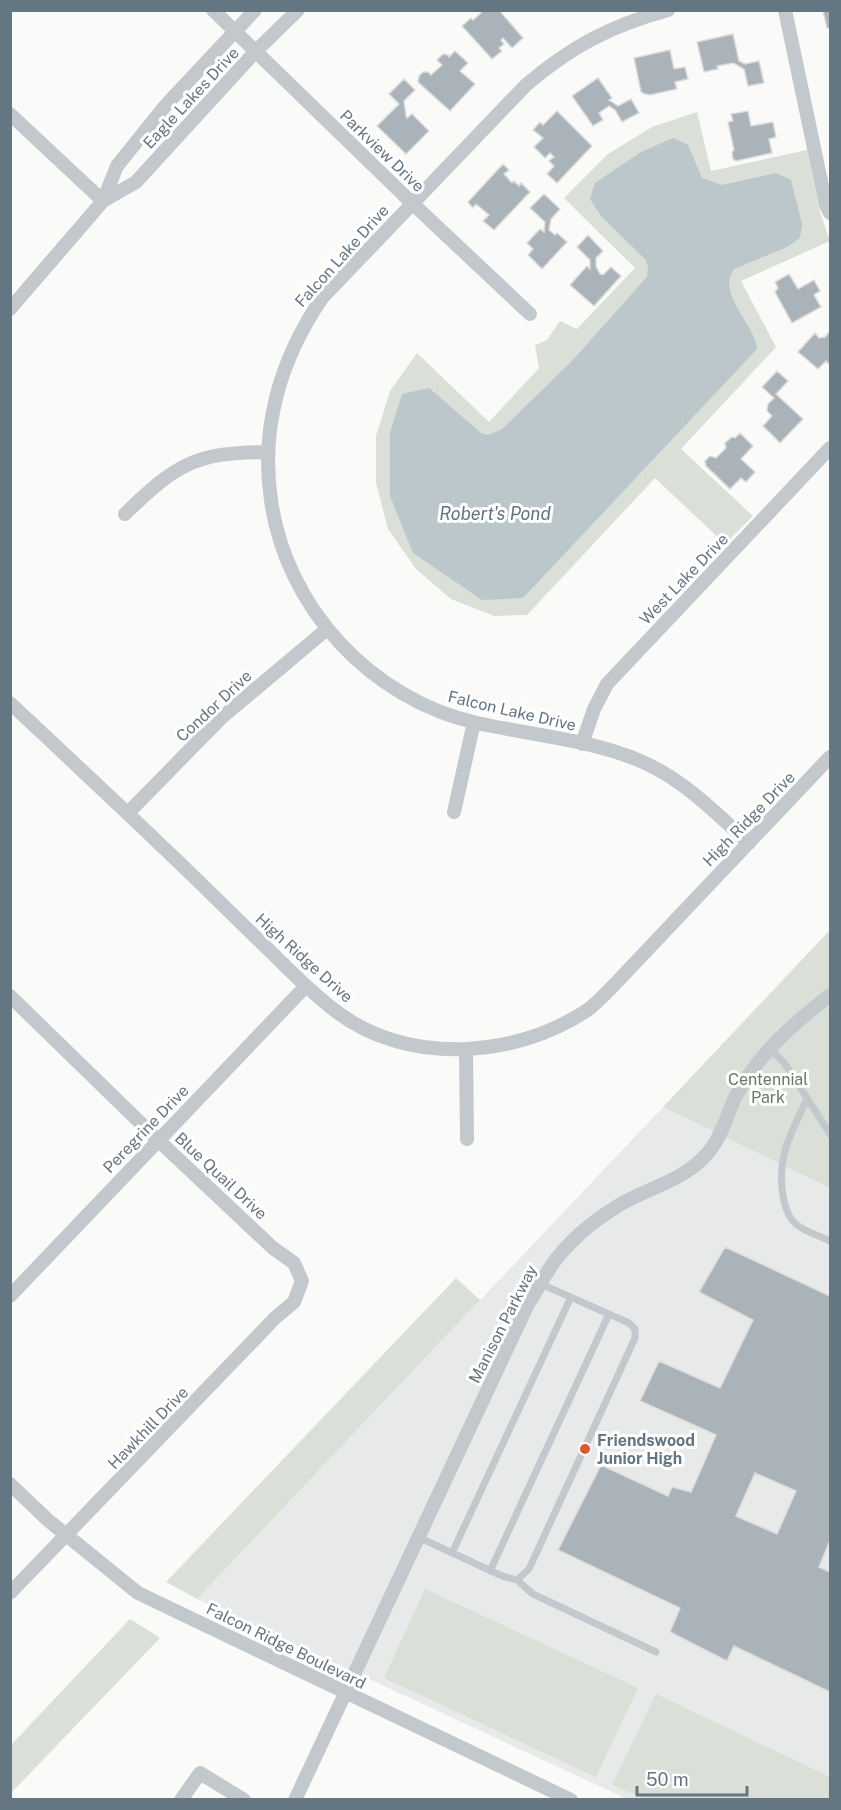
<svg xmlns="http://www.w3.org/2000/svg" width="841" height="1810" font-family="'Public Sans',sans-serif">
  <rect width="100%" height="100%" fill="#fafaf8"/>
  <path fill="#e8e9e9" d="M663,1107L830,1188V1799H627L197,1599Z"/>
  <path fill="#dadfd7" d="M697,112L711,171L807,150L820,212L830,241L741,281L776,347L681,449L753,516L725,544L655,478L527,615L494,616L451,599L416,569L388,529L376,483V436L390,391L417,353L489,422L539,368L535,345L547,340L560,321L577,329L635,268L564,198L608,154L652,127Z
    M830,930V1188L663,1107Z
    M456,1278L480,1300L197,1599L166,1582Z
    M425,1589L638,1688L596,1777L384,1678Z
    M130,1619L160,1638L11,1793V1745Z
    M656,1694L830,1777V1799H645L612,1785Z"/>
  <path fill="#bbc7cb" d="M673,138L688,145L702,178L722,185L776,173L791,180L802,224L800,238L787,247L734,269C716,294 754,322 757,349L523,598L482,600L413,553L390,496V433L402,394L429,388L481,433L488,435L501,430L572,361L647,277L648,267L646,260L601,216L590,199L595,183L641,152Z"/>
  <path fill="#aab3b9" stroke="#dcdcda" stroke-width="1.5" fill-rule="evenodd" d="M479,10H499L523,38L512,48L503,38L501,40L504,44L499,48L502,51L492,59L462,26L471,18L473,20L481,13Z
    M830,10V28H827L823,11Z
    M733,34L739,61L745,64L759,61L764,83L748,86L744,69L733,63L717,66L718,69L704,72L697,42Z
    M670,50L674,69L685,67L688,79L675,82L677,89L650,95L645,94L641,92L634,58Z
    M455,51L468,63L460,71L475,84L450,111L418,82L419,76L423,72H428L431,75L442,65L437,60L443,54L448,55L449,57Z
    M598,78L612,98L609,100L618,106L631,99L639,113L622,122L615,110L609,106L599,113L603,120L593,126L572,96Z
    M404,79L415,90L404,101L406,116L407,118L412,114L429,131L406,154L377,126L399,104L389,94Z
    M557,111L592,146L557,183L547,174L554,166L549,161L554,157L550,153L545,158L534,147L543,138L533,130L540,122L543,125Z
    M748,111L751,126L773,122L776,137L769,139L772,153L736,161L733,159L732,152L734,150L728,122L733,121L731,114Z
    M503,164L509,170L504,174L512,183L514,181L519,186L521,183L530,192L494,230L483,221L489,215L476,204L473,208L468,202Z
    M544,194L560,209L551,219L549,230L555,235L557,233L567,242L542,269L528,255L533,249L527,243L540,229L544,232L545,222L530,208Z
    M588,235L603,251L596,258V266L600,274L603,275L611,267L621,276L594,306L570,285L587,266L590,269V260L577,247Z
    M789,274L798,289L814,280L820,291L814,295L821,307L792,323L775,292L778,288L775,282Z
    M830,331V365L826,361L818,369L798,352L815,333L819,338L825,337Z
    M777,371L788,381L776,394L803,419L780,443L763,426L772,416L767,411L768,404L774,398L762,387Z
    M740,433L753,446L741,459L755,472L746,482L741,478L730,489L706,466L705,461L710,456L716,458L726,448L725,443L732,437L735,438Z
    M725,1247L830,1296V1540L819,1567L830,1572V1692L734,1646L727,1661L670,1632L680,1608L558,1550L601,1465L668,1496L672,1487L691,1492L716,1435L640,1401L659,1361L720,1388L753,1320L699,1292ZM755,1473L796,1491L777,1534L736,1516Z"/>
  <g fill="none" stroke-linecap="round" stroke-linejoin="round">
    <path stroke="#c3c8cc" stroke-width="7" d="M770,1048L785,1064L830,1134
      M807,1099C790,1135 775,1160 784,1201C786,1210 789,1219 797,1225C806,1232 820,1236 830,1241
      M418,1537L502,1576L517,1580L533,1594L656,1652
      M452,1553L571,1297
      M490,1571L609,1314
      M517,1580L529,1569L635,1338V1329L629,1323L541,1284"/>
    <path stroke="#c3c8cc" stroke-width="14" d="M213,10L412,203L530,314
      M668,10C610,26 572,46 526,85L322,298C281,358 260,427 271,500C286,608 371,699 477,723C531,735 595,740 645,763C686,782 716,813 749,843
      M785,10L826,205L830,213
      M10,114L103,201
      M103,201L117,166L166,105L255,10
      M10,309L103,201L136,182L256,51L298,10
      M125,514C176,464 196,452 268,452
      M10,703C71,760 132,817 192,875C219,901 246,928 273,954C293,974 314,995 337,1012C409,1066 517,1058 589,1009C598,1002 607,992 615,984L830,757
      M582,744L594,709L607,684L830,448
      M454,812L474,722
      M128,813L221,718L327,629
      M10,996L158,1140L273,1248L294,1263L302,1281L294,1302L275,1318L10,1593
      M466,1049L467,1139
      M10,1296L306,986
      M10,1484L49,1521L138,1593L571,1800
      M181,1800L200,1773L244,1800
      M295,1800L528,1304C538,1289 546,1272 557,1258C573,1238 595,1220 616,1207C646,1188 682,1182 706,1155C721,1139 726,1117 735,1098C757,1055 793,1024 830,995"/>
  </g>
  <circle fill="#e4572e" stroke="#fff" stroke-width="2" cx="585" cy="1449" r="6"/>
  <g text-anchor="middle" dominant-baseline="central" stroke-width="6" stroke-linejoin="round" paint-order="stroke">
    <g font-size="16" fill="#657683" stroke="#fff">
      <text transform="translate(191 98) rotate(-47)">Eagle Lakes Drive</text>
      <text transform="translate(382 151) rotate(44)">Parkview Drive</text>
      <text transform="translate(342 256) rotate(-48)">Falcon Lake Drive</text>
      <text transform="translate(684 579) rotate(-46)">West Lake Drive</text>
      <text transform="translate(214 706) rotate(-43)">Condor Drive</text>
      <text transform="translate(512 711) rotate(13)">Falcon Lake Drive</text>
      <text transform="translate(749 819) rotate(-46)">High Ridge Drive</text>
      <text transform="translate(304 958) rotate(42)">High Ridge Drive</text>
      <text transform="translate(146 1129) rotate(-46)">Peregrine Drive</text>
      <text transform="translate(221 1176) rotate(43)">Blue Quail Drive</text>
      <text transform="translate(503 1324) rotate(-63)">Manison Parkway</text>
      <text transform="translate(148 1428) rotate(-46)">Hawkhill Drive</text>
      <text transform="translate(286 1646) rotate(26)">Falcon Ridge Boulevard</text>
    </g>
    <g font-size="16" fill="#687a64" stroke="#fff">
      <text x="768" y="1079">Centennial<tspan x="768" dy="18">Park</tspan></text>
    </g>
    <g font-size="16" font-weight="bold" fill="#657683" stroke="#fff" text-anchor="start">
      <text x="597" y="1440">Friendswood<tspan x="597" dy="18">Junior High</tspan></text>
    </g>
    <g font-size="18" font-style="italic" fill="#60757c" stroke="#fff">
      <text x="495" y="513">Robert's Pond</text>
    </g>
  </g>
  <rect width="841" height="1810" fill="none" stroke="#657683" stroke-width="24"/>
  <path d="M637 1786v9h110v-9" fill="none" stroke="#657683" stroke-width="3"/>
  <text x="646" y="1786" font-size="18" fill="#657683" stroke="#ffffff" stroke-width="4.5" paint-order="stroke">50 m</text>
</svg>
